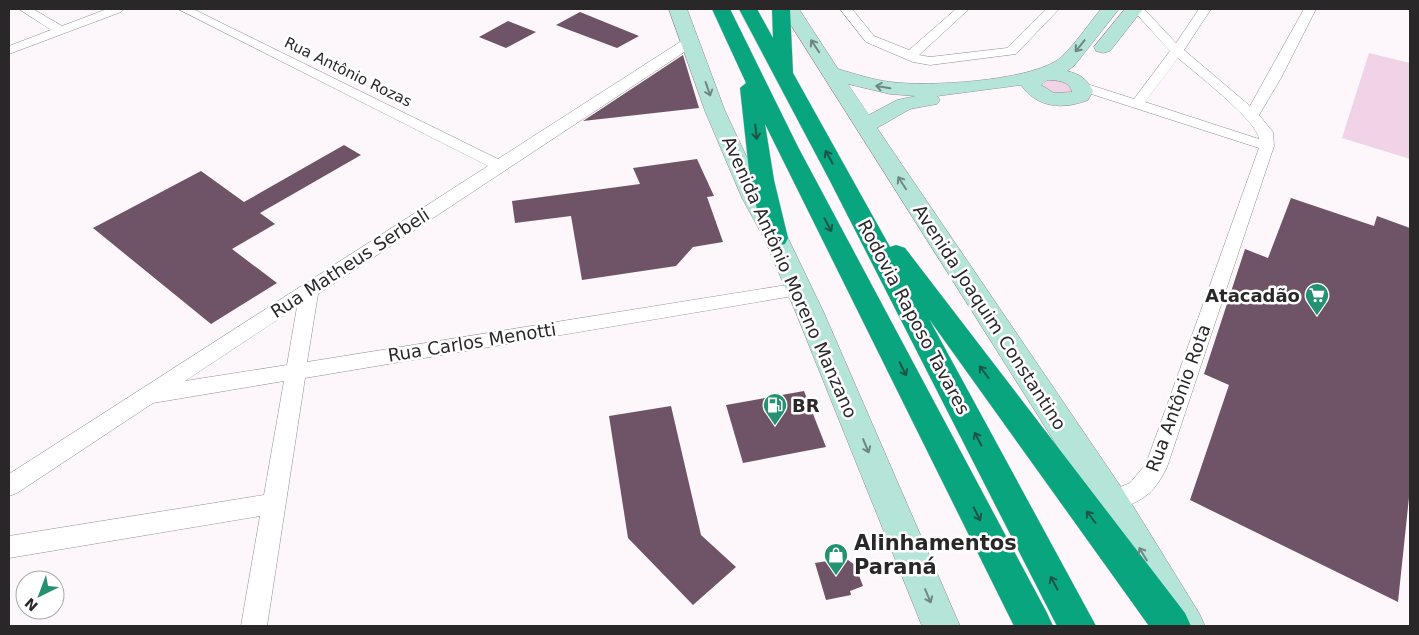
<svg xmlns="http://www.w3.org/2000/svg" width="1419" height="635" font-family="'DejaVu Sans',sans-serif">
  <rect width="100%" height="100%" fill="#fdf7fb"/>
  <path fill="#f0d3e6" d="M1369,53L1410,63V159L1342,138Z
    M1043,79L1062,80L1073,89L1072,92L1056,95L1039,87Z"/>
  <path fill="#6e5466" d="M580,12L639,36L617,48L556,25Z
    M508,21L536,32L506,48L479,37Z
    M683,55L699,108L583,121Z
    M344,145L361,155L260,213L275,224L232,249L277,283L211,324L93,228L201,171L244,202Z
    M697,159L714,196L707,197L723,242L693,247L676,266L582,280L571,216L515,223L512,201L640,184L633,168Z
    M1291,198L1374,226L1377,216L1410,228V488L1398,602L1190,500L1229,385L1204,374L1245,249L1268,258Z
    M804,391L826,447L743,463L726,405Z
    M671,406L701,535L736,567L693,605L628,538L609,416Z
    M839,559L840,561L848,560L855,565L863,586L850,591L851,595L826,600L815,563Z"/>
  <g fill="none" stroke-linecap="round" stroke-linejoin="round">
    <g stroke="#918b8f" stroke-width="1">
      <path id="street" d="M19,9H33L62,26L107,9H123L121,12L9,54V46L51,30Z
        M178,9H193L498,159L680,42L692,39L698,43L318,294L307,362L799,283L805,284L808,289L805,294L799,295L305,378L267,626H241L260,516L9,558V536L264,495L284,381L153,403L17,493L9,496V474L488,166ZM297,307L287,365L185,381Z
        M840,9H852L874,36L909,50L956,9H969L919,55L930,57L1007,48L1046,9H1059L1016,54L930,65L913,62L866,42Z
        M1132,9H1144L1176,43L1199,9H1211L1184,50L1250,106L1304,9H1316L1281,78L1259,115L1273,132L1274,146L1167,467C1153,496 1141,502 1111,511L1103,508L1100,501L1103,494L1130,483L1146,464L1259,148L1076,89L1074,86L1076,83L1081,82L1134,99L1170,51ZM1178,58C1194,72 1258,121 1259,139L1145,102Z"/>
    </g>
    <g stroke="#918b8f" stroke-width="1">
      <path id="secondary" d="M669,9H687L725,111L766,198L788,238L824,313L960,626H922L796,313L764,238L742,198L705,111Z
        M781,9H799L838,69C856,74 873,80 891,82C929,87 1024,81 1056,61C1069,53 1090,22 1101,9H1119L1074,66L1067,71C1080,74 1087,79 1093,91L1088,100C1063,110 1037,108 1021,85L937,96L940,100L937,104L910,109L877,128L1123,490L1199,613L1205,626H1165L1099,512ZM1047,80C1057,80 1070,81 1072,92L1054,93L1041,85ZM848,84L890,94L916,96L897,100L869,115Z
        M1125,9H1143L1110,51L1103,53L1096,51L1094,47Z"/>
    </g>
    <g stroke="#d4d4d4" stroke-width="1">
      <path id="highway" d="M712,9H730L798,147L1047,613L1053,626H1014L765,124L774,180L788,238L785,244L776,246L767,244L764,238L750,180L740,88L746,83Z
        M739,9H757L773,38L772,9H790L793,73L890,247L896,245L905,248L1185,613L1191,626H1149L929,319L1096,626H1057L830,181Z"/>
    </g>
    <use href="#street" fill="#fff" fill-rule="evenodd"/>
    <use href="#secondary" fill="#b5e4d9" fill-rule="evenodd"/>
    <use href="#highway" fill="#09a57f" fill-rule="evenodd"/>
  </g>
  <defs><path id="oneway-shaft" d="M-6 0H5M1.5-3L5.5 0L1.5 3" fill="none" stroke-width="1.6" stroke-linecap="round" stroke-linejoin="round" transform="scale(1.25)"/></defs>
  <g stroke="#708681">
    <use href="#oneway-shaft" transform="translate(815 46) rotate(-124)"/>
    <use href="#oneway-shaft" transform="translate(1080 46) rotate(129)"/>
    <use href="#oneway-shaft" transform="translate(883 87) rotate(-170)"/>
    <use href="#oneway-shaft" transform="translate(708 89) rotate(71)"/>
    <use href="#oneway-shaft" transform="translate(902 183) rotate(-123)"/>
    <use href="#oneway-shaft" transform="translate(866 446) rotate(67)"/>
    <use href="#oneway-shaft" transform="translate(1143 554) rotate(-121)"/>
    <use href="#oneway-shaft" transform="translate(928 596) rotate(67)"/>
  </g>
  <g stroke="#1e5347">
    <use href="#oneway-shaft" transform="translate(756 132) rotate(84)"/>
    <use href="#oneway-shaft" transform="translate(829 157) rotate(-119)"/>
    <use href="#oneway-shaft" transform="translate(828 225) rotate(62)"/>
    <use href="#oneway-shaft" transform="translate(903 369) rotate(63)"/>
    <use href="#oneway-shaft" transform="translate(984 372) rotate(-127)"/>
    <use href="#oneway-shaft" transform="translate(978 439) rotate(-118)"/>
    <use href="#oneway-shaft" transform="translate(977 514) rotate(63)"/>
    <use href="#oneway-shaft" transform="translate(1091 517) rotate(-127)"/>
    <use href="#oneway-shaft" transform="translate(1054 583) rotate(-118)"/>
  </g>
  <defs>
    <g id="supermarket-pin" transform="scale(1.25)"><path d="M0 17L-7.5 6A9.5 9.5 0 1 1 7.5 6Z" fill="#249172" stroke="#fff"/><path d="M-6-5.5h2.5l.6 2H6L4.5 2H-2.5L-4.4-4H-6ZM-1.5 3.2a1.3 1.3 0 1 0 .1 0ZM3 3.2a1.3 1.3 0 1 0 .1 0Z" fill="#fff"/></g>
    <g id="fuel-pin" transform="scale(1.25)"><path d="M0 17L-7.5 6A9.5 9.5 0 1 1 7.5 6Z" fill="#249172" stroke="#fff"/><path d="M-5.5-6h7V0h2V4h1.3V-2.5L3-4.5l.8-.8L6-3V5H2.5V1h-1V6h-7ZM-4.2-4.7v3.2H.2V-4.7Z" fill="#fff"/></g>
    <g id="shop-pin" transform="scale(1.25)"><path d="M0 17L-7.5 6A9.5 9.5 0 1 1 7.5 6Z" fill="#249172" stroke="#fff"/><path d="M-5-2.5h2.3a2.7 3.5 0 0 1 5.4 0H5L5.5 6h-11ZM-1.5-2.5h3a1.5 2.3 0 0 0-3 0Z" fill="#fff"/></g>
  </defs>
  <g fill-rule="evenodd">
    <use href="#supermarket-pin" x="1317" y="295"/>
    <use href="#fuel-pin" x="775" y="405"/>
    <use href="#shop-pin" x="836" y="555"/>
  </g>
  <g text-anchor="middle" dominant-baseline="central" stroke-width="5" stroke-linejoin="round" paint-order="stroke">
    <g font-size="15" fill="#2a2729" stroke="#fff">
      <text transform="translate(348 72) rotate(26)">Rua Antônio Rozas</text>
    </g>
    <g font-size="18" fill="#2a2729" stroke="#fff">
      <text transform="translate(350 263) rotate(-33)">Rua Matheus Serbeli</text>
      <text transform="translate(790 277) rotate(66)">Avenida Antônio Moreno Manzano</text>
      <text transform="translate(914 317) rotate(62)">Rodovia Raposo Tavares</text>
      <text transform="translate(990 317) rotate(57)">Avenida Joaquim Constantino</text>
      <text transform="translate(472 342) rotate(-9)">Rua Carlos Menotti</text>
      <text transform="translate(1178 398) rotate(-70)">Rua Antônio Rota</text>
    </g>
    <g font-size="18" font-weight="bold" fill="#2a2729" stroke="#fff" text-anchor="end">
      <text x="1300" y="295">Atacadão</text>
      <text x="792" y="405" text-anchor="start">BR</text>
    </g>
    <g font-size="21" font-weight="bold" fill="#2a2729" stroke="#fff" text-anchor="start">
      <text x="854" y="543">Alinhamentos<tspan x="854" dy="24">Paraná</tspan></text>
    </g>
  </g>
  <rect width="1419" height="635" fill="none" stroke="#2a2729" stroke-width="20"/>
  <g transform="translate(40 595) rotate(222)"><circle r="24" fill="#ffffff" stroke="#aaa9a9"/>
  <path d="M0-4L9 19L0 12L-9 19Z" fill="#249172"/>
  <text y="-8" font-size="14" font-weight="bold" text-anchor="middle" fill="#2a2729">N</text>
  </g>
</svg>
